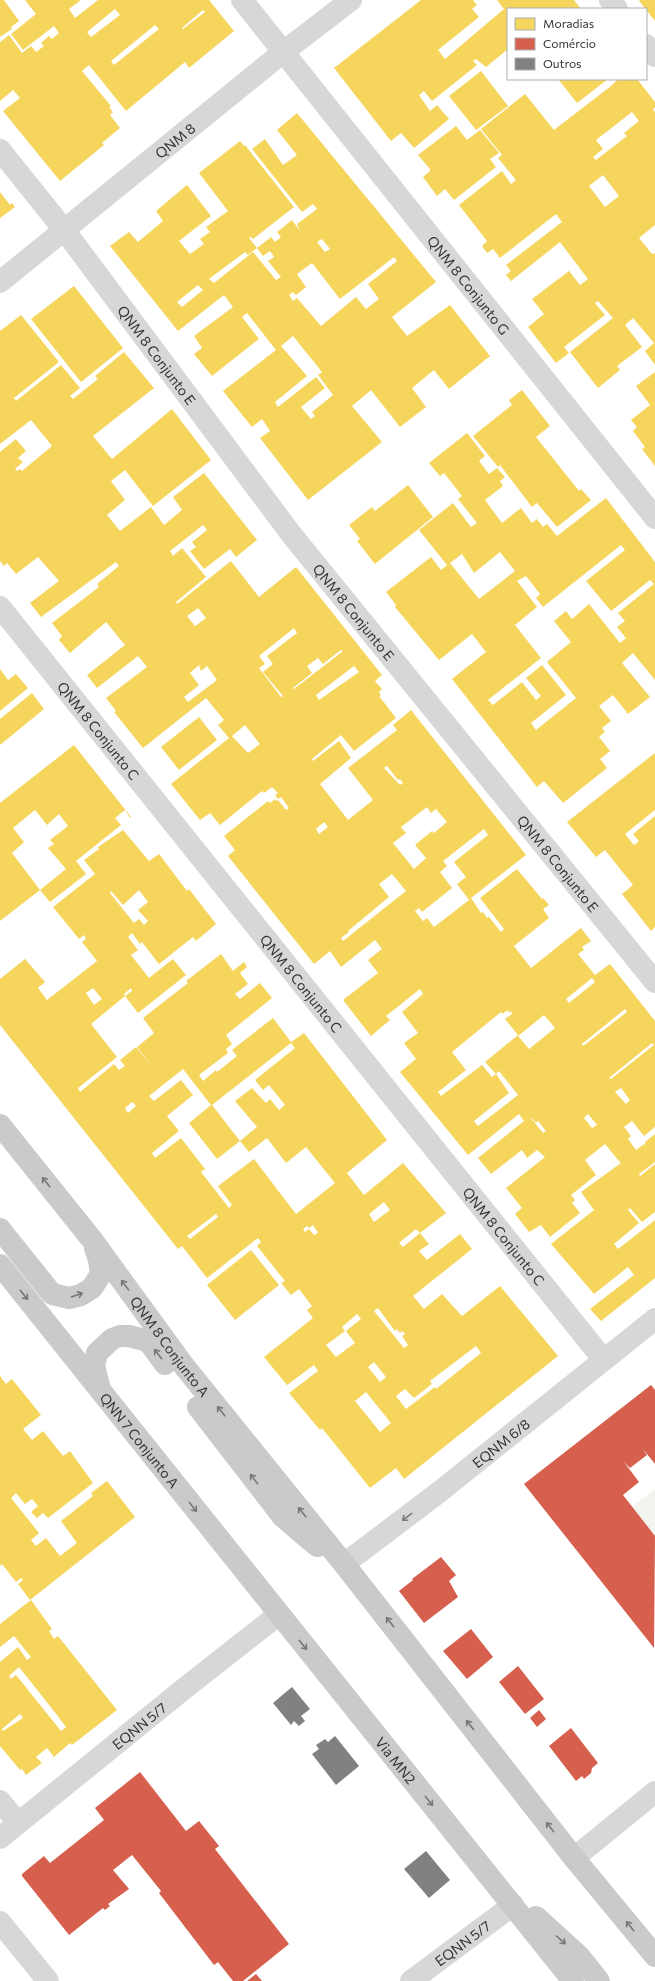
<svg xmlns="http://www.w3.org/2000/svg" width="655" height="1981" font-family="Commissioner,sans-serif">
  <rect width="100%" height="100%" fill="#fff"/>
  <path fill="#f1f5ed" d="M655,1489V1539L630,1508Z"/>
  <path fill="#f6d55c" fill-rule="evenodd" d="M0,0H4L19,21L11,27L12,29L0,37Z
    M25,0H81L69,9L75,18L98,0H209L234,31L189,68L185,62L126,111L89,65L82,71L111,106L109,107L113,112L110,115L120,128L102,143L104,145L60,181L3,111L20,98L13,90L0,101V42L9,35L22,53L31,46L36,52L44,46L41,43L49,36L52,39L59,33L54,26L23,50L11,34L36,14ZM115,9L120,15L91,37L87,32ZM203,10L205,12L183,29L182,28ZM155,25L159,29L114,65L111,61Z
    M421,0H473L477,5L472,9L479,17L438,50L445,59L504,9L497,0H574L581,9H508V49L486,67L476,59L473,61L477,65L432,101L424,91L419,95L430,111L437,105L449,119L414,148L401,133L391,141L334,68Z
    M639,0H655V21L640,2Z
    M481,71L508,106L476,130L449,96Z
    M558,79H608L577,103Z
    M616,79H637L655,102V107L653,110L655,112V225L639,238L652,254L655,253V365L645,351L654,343L633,318L625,325L642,347L617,366L620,370L598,388L570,352L613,318L598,301L595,303L605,315L564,347L569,353L556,363L528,327L544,314L532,299L569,271L580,285L588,279L560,242L511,281L506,275L511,271L506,265L562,222L556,214L500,258L493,249L487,253L482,246L487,241L459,205L502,171L511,184L516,180L498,158L502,155L481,129L525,94L554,130L611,86L617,80ZM632,112L639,121L624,133L627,136L596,160L593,157L603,149L596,140ZM603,175L619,196L605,207L589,186Z
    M297,113L436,282L392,317L407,336L450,305L490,356L449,389L434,370L412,388L426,407L400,427L371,390L352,406L382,442L308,500L260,438L270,431L262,419L252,427L223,391L276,350L247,313L242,317L259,339L212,376L194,354L202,348L194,336L233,307L224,295L178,331L110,246L129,232L138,242L163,221L156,211L187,185L211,216L179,241L190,254L204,244L200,239L210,232L206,227L228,211L199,173L240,141L244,146L245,145L294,207L253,239L251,237L249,238L257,248L248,255L245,252L209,279L214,283L253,252L276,280L281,277L268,261L274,257L270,251L263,256L257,248L271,237L275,242L281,237L277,232L292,220L300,231L297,224L317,209L313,204L302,212L252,149L265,139L283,165L297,155L277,130ZM322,239L330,249L325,252L317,242ZM394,257L397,261L368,284L379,299L366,309L356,297L321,326L297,298L293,301L289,295L293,292L296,295L306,287L297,274L312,263L340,299ZM198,285L203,290L182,307L177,302ZM293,336L322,372L318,375L333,395L312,412L315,416L311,419L301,407L325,388L316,377L278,407L275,402L307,376L281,346Z
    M456,126L467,140L480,130L499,153L490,159L496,167L454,200L445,189L437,196L423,177L430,171V169L418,155Z
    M0,192L10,205L12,203L15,207L0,218Z
    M74,286L123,348L81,382L31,319Z
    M21,315L59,362L14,398L16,401L61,365L80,388L70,396L73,399L98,379L95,376L124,352L154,388L93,436L112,459L172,409L211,460L153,506L125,470L111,481L125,500L107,515L120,531L151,507L164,525L182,510L173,497L204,473L257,540L236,557L230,549L204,569L190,551L196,547L192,542L207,530L203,525L170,551L173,556L182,548L206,577L176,602L177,604L231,561L259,597L296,567L382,675L375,681L382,689L379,692L381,695L379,696L396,718L354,751L341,735L312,759L313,761L339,741L351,758L320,784L348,820L373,800L348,768L397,730L393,725L411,710L526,855L471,898L481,913L483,912L487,918L489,917L501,932L504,929L480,898L517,869L542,899L543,898L549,905L543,909L549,918L514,946L510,941L531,968L581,928L591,941L582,947L584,950L578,954L582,959L595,975L610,964L655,1021V1127L644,1136L632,1121L624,1127L631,1136L628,1139L636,1150L644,1144L645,1146V1142L655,1134V1162L639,1174L640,1176L655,1164V1212L642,1222L630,1208L628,1210L639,1223L614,1244L618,1249L655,1220V1278L601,1321L590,1309L634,1275L628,1267L594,1294L551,1244L594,1210L581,1192L621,1163L618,1160L605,1144L585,1160L596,1175L571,1195L575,1200L572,1203L580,1213L550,1237L541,1225L529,1232L515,1214L522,1208L506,1188L545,1157L537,1150L527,1158L522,1150L491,1174L478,1158L524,1121L519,1114L468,1155L400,1072L416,1059L404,1043L418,1033L402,1012L423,994L420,989L386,1016L390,1020L371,1036L343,1000L378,973L368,960L382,949L375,940L341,967L330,951L314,964L228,856L235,850L224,836L268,801L270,803L275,799L277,801L278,800L286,810L289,808L281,797L278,799L275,795L278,793L272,787L264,793L262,791L220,825L210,813L200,820L171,784L229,738L218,725L224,720L206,698L143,748L114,712L116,711L106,698L147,667L138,656L97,688L87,675L125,645L106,622L70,653L59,640L62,636L52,623L99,587L97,584L119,566L116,562L41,617L30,603L59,581L38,557L16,574L7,563L4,566L0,561V452L16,439L26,451L18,458L23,462L15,469L17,471L20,469L22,471L52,446L31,420L0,444V331ZM198,608L206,618L195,626L187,616ZM294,628L297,633L267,656L273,664L263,672L283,696L281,697L259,668L265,664L259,656ZM341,650L343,651L294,689L293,688L312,673L307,666L318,658L323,664ZM199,665L201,671L207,666L217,680L188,702L184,697L199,685L190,673ZM354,666L359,672L319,700L316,695ZM245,725L260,744L248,753L232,736ZM387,766L398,780L400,779L403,783L400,785L384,768ZM427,807L431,813L436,809L447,822L434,833L432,831L415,845L426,858L414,869L393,843L406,833L401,827ZM324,822L328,827L319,834L316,829ZM484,829L488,835L454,862L466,877L457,884L469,900L434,927L427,918L423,921L415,911L419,908L422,912L452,888L440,872L447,866L443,861ZM392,874L406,891L343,941L341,938L349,932L348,931L389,897L379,884ZM592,978L595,982L569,1003L566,999ZM625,1009L627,1012L583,1046L582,1044ZM508,1010L509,1013L511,1011L512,1014L505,1019L518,1035L485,1062L496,1074L499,1071L518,1095L478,1126L474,1121L509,1093L496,1074L492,1077L482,1065L441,1096L438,1092L466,1070L452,1052L501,1012L502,1014ZM544,1015L555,1028L529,1049L518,1036ZM652,1043L654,1045L611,1079L609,1078ZM621,1088L630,1100L626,1104L615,1092ZM588,1114L597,1125L592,1128L584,1118ZM531,1118H532L536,1123L538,1121L546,1131L543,1133Z
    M655,372V466L642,449L645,447L633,431L637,427L631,420L650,405L636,386Z
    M522,390L550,426L536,437L579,491L581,489L591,500L557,527L537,503L532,507L500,465L498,467L473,436L512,405L509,400Z
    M467,433L485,456L479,461L489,474L497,468L505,477L500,481L503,486L485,500L502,523L521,508L532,523L537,519L543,527L547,524L557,536L606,498L655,562V680L633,653L622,663L650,697L628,714L613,695L599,706L611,721L602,728L605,732L599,737L610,751L600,759L607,768L563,803L544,781L537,787L452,679L486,652L472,634L439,660L395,607L396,605L386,592L431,557L441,570L447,565L419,530L453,503L471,527L477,523L458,499L462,496L444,473L440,476L429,463ZM621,545L625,550L586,581L611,611L650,580L654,584L618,613L625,621L617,627L626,638L620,643L589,604L572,619L566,611L554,621L571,642L547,662L576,698L536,730L531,723L566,695L542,665L526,678L541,696L536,700L522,682L493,705L488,700L541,658L515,625L537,607L517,581L526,576L540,594L536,598L543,607ZM500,552L515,571L479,599L450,563L462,554L474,573Z
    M408,485L433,517L375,564L357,541L360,539L349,525L372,507L375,511Z
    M0,669L8,680L16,674L28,688L0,711Z
    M32,693L44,709L0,745V719Z
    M199,717L217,740L179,770L161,747Z
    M74,745L131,817L130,818L125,810L115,818L121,825L76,861L86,874L50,902L40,890L66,869L48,848L54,844L50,840L68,826L59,814L47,825L35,810L19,823L13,828L24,842L12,853L40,890L0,921V803Z
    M655,753V810L625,834L634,845L639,841L633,834L655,816V927L651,931L622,894L633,885L605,850L596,857L567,822Z
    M123,830L149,861L159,854L187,891L189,889L216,924L196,941L193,937L159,964L142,942L140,944L132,933L128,937L138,950L131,955L149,978L173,959L186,975L138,1013L125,996L132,991L131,988L124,994L125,996L91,1024L117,1057L78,1088L80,1092L114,1064L119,1070L125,1066L120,1060L136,1047L154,1068L137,1047L154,1033L143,1018L188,983L186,981L221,954L233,971L244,962L247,967L240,973L248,984L235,994L240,999L260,983L272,998L226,1035L232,1044L226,1049L228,1053L199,1075L203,1081L216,1070L217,1072L237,1056L232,1050L273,1018L291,1042L304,1033L387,1140L347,1173L364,1195L403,1163L446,1213L420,1233L416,1229L399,1243L403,1247L420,1233L429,1244L419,1251L427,1260L460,1234L472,1249L413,1296L424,1309L442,1294L462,1316L500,1286L558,1356L404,1479L396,1468L370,1488L322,1428L320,1430L289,1393L318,1371L314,1365L287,1385L264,1357L313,1318L307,1310L312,1306L299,1289L291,1295L281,1283L285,1281L257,1246L261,1242L258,1238L207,1278L182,1246L178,1249L0,1025V979L25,959L45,982L38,988L47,1000L97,961L82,942L86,939L84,935L79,939L53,907L95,874L84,860L99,849L98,847ZM139,890L148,902L138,910L148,921L144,925L139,919L134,923L110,893L111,891L123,905ZM93,988L102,999L94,1005L86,993ZM291,1043L295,1048L255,1080L263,1090L269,1085L285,1105L279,1110L270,1099L266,1103L252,1088L235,1101L257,1127L240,1141L249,1152L267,1138L286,1163L306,1147L335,1183L296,1214L254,1159L218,1186L232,1205L229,1208L201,1172L205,1169L181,1138L155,1158L152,1153L179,1131L167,1116L193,1095L181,1080L154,1101L149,1096L183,1069L211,1105L189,1123L217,1159L240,1141L212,1105ZM132,1102L136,1106L128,1113L125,1108ZM384,1202L390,1210L374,1222L369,1214ZM216,1214L218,1217L190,1239L187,1236ZM313,1225L318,1233L314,1235L309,1229L305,1232L303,1229L307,1226L309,1228ZM378,1308L395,1331L397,1329L400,1333L402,1331L405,1334L402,1336L408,1345L404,1348L374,1311ZM357,1314L361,1319L346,1331L355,1343L336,1357L326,1345L345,1331L342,1327ZM476,1346L481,1353L436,1389L435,1387L406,1409L396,1396L405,1389L414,1398L432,1384L430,1381ZM374,1362L386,1377L380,1382L368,1367ZM366,1392L391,1423L380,1432L355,1401Z
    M251,1250L279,1285L235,1320L207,1285Z
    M0,1376L6,1384L12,1379L41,1415L23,1429L32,1440L43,1431L63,1456L70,1451L93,1483L48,1518L43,1513L37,1518L31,1512L38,1506L32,1499L25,1504L16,1493L11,1498L39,1533L31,1540L36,1546L46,1538L60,1556L77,1543L61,1521L93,1496L91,1493L107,1481L135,1517L30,1600L18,1584L23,1580L21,1578L16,1582L2,1564L0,1566Z
    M31,1600L52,1629L49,1631L54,1639L58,1636L117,1710L72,1745L70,1743L54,1757L47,1748L36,1757L42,1763L26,1775L22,1769L20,1770L0,1746V1662L18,1647L27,1660L31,1657L14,1636L0,1647V1624ZM19,1667L57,1715L66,1727L61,1731L16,1675L11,1679L9,1676ZM20,1714L23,1718L3,1731L2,1729Z"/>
  <path fill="#d6604d" d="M651,1385L655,1390V1464L643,1449L647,1455L630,1468L624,1462L639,1482L623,1495L655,1536L654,1648L524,1484Z
    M441,1557L456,1575L449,1581L458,1597L424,1623L399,1591L413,1580L412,1579Z
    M471,1629L493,1657L467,1679L443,1651Z
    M518,1666L544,1699L525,1714L499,1682Z
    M539,1710L546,1719L537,1727L530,1718Z
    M571,1728L598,1763L592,1768L591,1773L584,1779L582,1776L576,1781L549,1746Z
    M140,1772L186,1831L199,1821L219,1846L215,1849L289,1944L243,1981H233L218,1962L214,1965L159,1893L161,1891L132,1855L113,1870L129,1889L108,1904L110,1906L105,1910L103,1908L69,1935L22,1876V1874L44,1856L50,1863L104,1820L95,1808Z
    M256,1974L262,1981H247Z"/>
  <path fill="#818181" d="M292,1687L310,1709L301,1716L305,1721L299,1726L294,1721L291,1725L273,1703Z
    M335,1736L359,1766L336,1785L312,1754L319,1749L316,1745L325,1739L328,1742Z
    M426,1851L450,1880L429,1898L404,1869Z"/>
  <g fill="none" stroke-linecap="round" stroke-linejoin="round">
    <g stroke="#d7d7d7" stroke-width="22">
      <path id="s1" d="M242,0L655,518"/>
      <path d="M610,0L617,9"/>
      <path d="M646,45L655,56"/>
      <path id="s2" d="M0,150L65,231L291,534L655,982"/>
      <path id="s3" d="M0,282L282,53L351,0"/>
      <path id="s4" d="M0,607L603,1359"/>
      <path id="s5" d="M344,1564L438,1493L655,1319"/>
      <path d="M0,1801L18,1823"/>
      <path id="s6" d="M0,1838L185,1688L278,1615"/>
      <path d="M574,1858L655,1792"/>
      <path d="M0,1922L48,1981"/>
      <path id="s7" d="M411,1981L513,1905"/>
    </g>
    <g stroke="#cacaca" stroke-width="22">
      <path id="s8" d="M0,1125L93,1241L184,1366L344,1564L574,1858L655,1956"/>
      <path d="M0,1229L52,1294L69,1298L81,1295L92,1288L101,1274L99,1260L95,1248"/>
      <path id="s9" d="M0,1265L573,1981"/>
      <path d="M100,1389L94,1366L97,1353L112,1339L120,1336H129L148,1341L165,1364"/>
      <path d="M198,1407L283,1517L317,1546"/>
      <path d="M536,1917L580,1957L599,1981"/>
    </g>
  </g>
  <defs><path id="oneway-shaft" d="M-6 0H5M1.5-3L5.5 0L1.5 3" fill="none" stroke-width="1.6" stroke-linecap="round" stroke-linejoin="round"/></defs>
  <g stroke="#777">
    <use href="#oneway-shaft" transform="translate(46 1182) rotate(-129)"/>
    <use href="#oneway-shaft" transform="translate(125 1285) rotate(-126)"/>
    <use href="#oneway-shaft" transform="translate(24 1295) rotate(51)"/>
    <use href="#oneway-shaft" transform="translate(77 1295) rotate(-19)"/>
    <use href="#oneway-shaft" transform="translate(158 1354) rotate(-128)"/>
    <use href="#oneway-shaft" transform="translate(221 1411) rotate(-129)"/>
    <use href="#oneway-shaft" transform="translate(254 1479) rotate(-128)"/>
    <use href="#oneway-shaft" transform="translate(193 1507) rotate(52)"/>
    <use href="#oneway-shaft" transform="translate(302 1512) rotate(-129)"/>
    <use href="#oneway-shaft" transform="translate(390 1622) rotate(-128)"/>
    <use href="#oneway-shaft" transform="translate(303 1645) rotate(51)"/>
    <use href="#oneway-shaft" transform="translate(470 1725) rotate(-128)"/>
    <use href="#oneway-shaft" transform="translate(429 1801) rotate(51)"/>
    <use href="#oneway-shaft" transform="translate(550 1827) rotate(-128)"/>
    <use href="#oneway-shaft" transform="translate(630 1926) rotate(-129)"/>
    <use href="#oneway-shaft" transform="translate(561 1940) rotate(42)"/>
  </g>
  <use stroke="#7d7d7d" href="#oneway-shaft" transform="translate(407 1517) rotate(143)"/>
  <g text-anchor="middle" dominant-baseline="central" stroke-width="4" stroke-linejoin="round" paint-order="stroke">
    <g font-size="14" fill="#333" stroke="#fff">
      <text stroke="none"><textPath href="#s3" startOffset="225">QNM 8</textPath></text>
      <text stroke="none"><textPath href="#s1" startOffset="364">QNM 8 Conjunto G</textPath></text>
      <text stroke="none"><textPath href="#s2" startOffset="258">QNM 8 Conjunto E</textPath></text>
      <text stroke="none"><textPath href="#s2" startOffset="582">QNM 8 Conjunto E</textPath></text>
      <text stroke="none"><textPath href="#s4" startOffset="158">QNM 8 Conjunto C</textPath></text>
      <text stroke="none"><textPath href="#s2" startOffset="906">QNM 8 Conjunto E</textPath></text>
      <text stroke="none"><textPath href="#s4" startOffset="482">QNM 8 Conjunto C</textPath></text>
      <text stroke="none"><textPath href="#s4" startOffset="806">QNM 8 Conjunto C</textPath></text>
      <text stroke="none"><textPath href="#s8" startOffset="279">QNM 8 Conjunto A</textPath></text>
      <text stroke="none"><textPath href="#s9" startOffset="224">QNN 7 Conjunto A</textPath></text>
      <text stroke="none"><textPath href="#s5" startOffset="198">EQNM 6/8</textPath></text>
      <text stroke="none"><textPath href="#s6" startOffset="179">EQNN 5/7</textPath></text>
      <text stroke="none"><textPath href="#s9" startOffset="634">Via MN2</textPath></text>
      <text stroke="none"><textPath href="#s7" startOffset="64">EQNN 5/7</textPath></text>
    </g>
  </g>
  <rect x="507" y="8" width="140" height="72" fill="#ffffff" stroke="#adadad"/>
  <rect x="515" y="18" width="20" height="12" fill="#f6d55c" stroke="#adadad"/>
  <text x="543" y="28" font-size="12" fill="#333333">Moradias</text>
  <rect x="515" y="38" width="20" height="12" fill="#d6604d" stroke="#adadad"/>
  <text x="543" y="48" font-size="12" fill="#333333">Comércio</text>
  <rect x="515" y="58" width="20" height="12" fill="#818181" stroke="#adadad"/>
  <text x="543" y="68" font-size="12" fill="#333333">Outros</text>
</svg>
